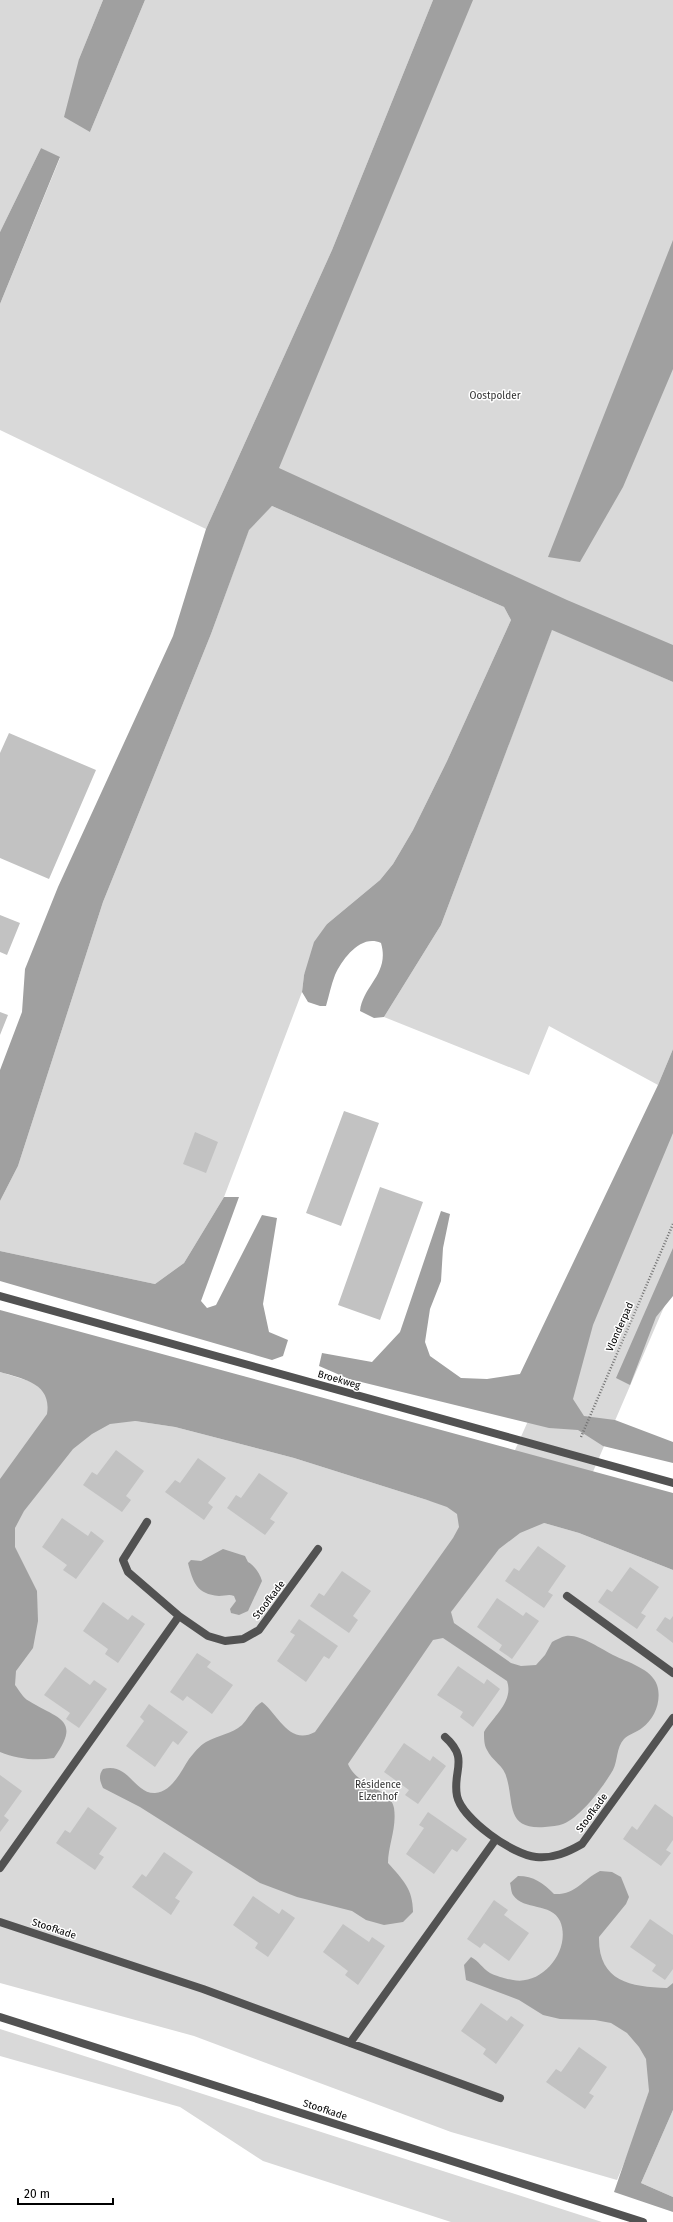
<svg xmlns="http://www.w3.org/2000/svg" width="673" height="2222" font-family="'Fira Sans',sans-serif">
  <rect width="100%" height="100%" fill="#fff"/>
  <path fill="#d9d9d9" d="M0,0H103L79,59L90,132L145,0H433L332,250L206,529L0,430V304L60,158L41,148L0,232Z
    M467,0H673V661L262,494Z
    M272,506L504,607L511,620L447,761L413,830L393,864L380,880L327,924L304,975L302,992L224,1197L184,1263L155,1284L0,1251V1201L18,1166L103,902L211,634L249,529Z
    M552,629L673,682V1049L658,1085L549,1026L529,1075L384,1017L441,925Z
    M673,1097V1286L586,1488L507,1468Z
    M0,1372L32,1382L135,1421L175,1427L294,1458L427,1500L544,1523L579,1533L673,1570V2018L632,2144L617,2180L451,2132L194,2036L0,1983Z
    M0,2029L602,2222H451L263,2161L180,2107L0,2056Z
    M673,2110V2197L641,2183Z"/>
  <path fill="#a0a0a0" d="M103,0H145L90,132L64,117L79,59Z
    M433,0H473L279,468L567,600L673,645V682L552,630L441,925L384,1017L374,1018L360,1011C363,985 390,974 381,943C361,934 343,958 335,975C331,985 329,996 326,1006H320L308,1002L302,992L304,975L314,942L327,924L380,880L393,864L413,830L447,761L511,620L504,607L272,506L249,530L211,634L103,902L18,1166L0,1201V1070L22,1012L25,969L58,887L173,636L206,529L332,250Z
    M41,148L60,157L0,304V232Z
    M673,240V369L623,487L580,562L548,557Z
    M673,1049V1133L593,1325L573,1399L584,1416L615,1420L673,1442V1463L603,1446L578,1430L549,1428L349,1379L319,1366L322,1353L372,1362L400,1332L441,1211L450,1214L443,1248L441,1281L430,1309L425,1342L430,1356L461,1378L487,1379L520,1374L658,1085Z
    M224,1197H239L201,1301L207,1308L216,1305L262,1215L277,1218L263,1304L269,1332L288,1340L283,1356L272,1360L0,1281V1251L155,1284L184,1263Z
    M673,1248V1296L656,1317L630,1385L616,1378Z
    M0,1310L673,1493V1570L579,1533L544,1523L520,1533L499,1549L451,1612L454,1623L511,1663L521,1666L536,1665L545,1655L552,1642C556,1640 561,1637 566,1636C580,1634 601,1649 613,1655C627,1662 652,1669 657,1685C662,1700 655,1719 642,1728C637,1732 629,1734 624,1739C616,1748 618,1760 613,1770C603,1787 581,1817 563,1824C558,1826 551,1826 545,1827C506,1830 514,1804 507,1779C504,1765 492,1761 487,1750C484,1745 484,1738 484,1732C494,1716 514,1701 507,1681L443,1638L433,1640L348,1764C357,1786 391,1789 394,1808C397,1828 388,1845 388,1863C403,1880 413,1889 413,1912L403,1922L384,1925L366,1920L352,1911L297,1897L260,1883L140,1807L103,1788C100,1781 98,1776 103,1769C129,1762 134,1794 155,1793C172,1792 181,1771 189,1759C193,1754 200,1745 206,1742C218,1735 232,1734 242,1725C249,1718 253,1707 262,1702C278,1714 289,1746 315,1732L453,1538L459,1527L457,1514L447,1507L427,1500L294,1458L175,1427L135,1421L110,1424L92,1434L73,1449L24,1511L15,1528V1547L37,1591L38,1621L33,1648L16,1671L15,1685C19,1690 23,1698 29,1701C58,1719 82,1719 54,1758C36,1761 17,1759 0,1752V1479L47,1414C52,1383 23,1379 0,1372Z
    M223,1549L245,1556L248,1562C254,1565 260,1574 262,1581L248,1611L239,1615L231,1613L230,1609L236,1601L234,1596C229,1594 225,1596 219,1596C197,1594 193,1583 188,1563L191,1560L201,1561Z
    M600,1871L612,1872L621,1877L629,1897L626,1904L599,1937C598,1981 630,1987 667,1988L673,1983V2110L641,2183L673,2197V2212L614,2192L649,2091L646,2059L639,2047L627,2033L611,2023L595,2020L560,2019L543,2015L519,2000L466,1980L464,1965L471,1957C479,1961 482,1968 490,1973C496,1976 506,1979 513,1980C543,1986 572,1949 560,1921C551,1902 524,1911 513,1895C511,1892 511,1886 510,1883L518,1876C534,1876 543,1883 554,1894C576,1895 582,1880 600,1871Z"/>
  <path fill="#c2c2c2" d="M9,733L96,770L49,879L0,858V753Z
    M0,915L20,923L7,955L0,952Z
    M0,1012L8,1015L0,1035Z
    M344,1111L379,1123L341,1226L306,1213Z
    M195,1132L218,1142L206,1173L183,1164Z
    M380,1187L423,1202L380,1320L338,1305Z
    M116,1450L144,1471L126,1496L131,1500L122,1512L83,1485L92,1472L97,1475Z
    M198,1458L226,1478L208,1503L213,1507L204,1520L165,1492L175,1480L180,1483Z
    M259,1473L288,1493L270,1519L275,1522L265,1535L227,1508L236,1495L241,1498Z
    M62,1518L88,1536L91,1531L104,1541L76,1579L63,1570L67,1565L42,1547Z
    M538,1546L566,1566L548,1592L553,1595L544,1608L505,1581L514,1568L519,1571Z
    M630,1567L659,1587L641,1613L646,1616L637,1629L598,1602L607,1589L612,1592Z
    M342,1571L371,1591L353,1616L358,1620L349,1633L310,1606L319,1593L324,1596Z
    M497,1598L523,1616L526,1612L539,1621L512,1659L499,1650L502,1645L477,1627Z
    M103,1602L128,1620L132,1615L145,1624L118,1663L105,1654L108,1649L83,1631Z
    M673,1616V1643L656,1630L665,1617L670,1620Z
    M299,1619L338,1646L329,1659L324,1656L306,1682L277,1661L295,1635L290,1632Z
    M197,1653L211,1662L207,1667L233,1685L212,1714L187,1696L183,1701L170,1692Z
    M458,1666L484,1684L487,1679L500,1689L473,1727L460,1717L463,1712L437,1695Z
    M65,1667L90,1685L94,1680L107,1689L79,1728L66,1719L70,1713L44,1695Z
    M149,1704L188,1732L178,1745L173,1741L155,1767L126,1746L144,1721L140,1717Z
    M404,1743L430,1761L433,1756L446,1766L418,1804L405,1795L409,1790L384,1772Z
    M0,1775L22,1791L4,1816L9,1820L0,1832Z
    M655,1804L673,1817V1840L666,1850L671,1853L661,1866L623,1839L632,1826L637,1830Z
    M88,1807L117,1828L99,1854L104,1857L95,1870L56,1843L65,1830L70,1833Z
    M428,1812L467,1839L457,1852L452,1849L434,1874L406,1854L424,1828L419,1825Z
    M164,1852L193,1872L175,1898L180,1901L171,1915L132,1887L142,1874L146,1877Z
    M253,1896L279,1914L282,1909L295,1918L268,1957L255,1948L258,1943L233,1925Z
    M494,1900L508,1910L504,1915L529,1933L509,1961L484,1943L480,1948L467,1939Z
    M650,1919L673,1935V1969L665,1980L652,1971L656,1965L630,1947Z
    M343,1924L369,1942L372,1937L385,1946L358,1985L345,1975L348,1971L323,1952Z
    M481,2003L507,2021L511,2016L524,2025L496,2064L483,2054L486,2049L461,2031Z
    M579,2047L607,2067L589,2093L594,2096L585,2109L546,2082L556,2069L561,2072Z"/>
  <g fill="none" stroke-linecap="round" stroke-linejoin="round">
    <path stroke="#747474" stroke-width="2.5" stroke-dasharray="1 2" stroke-linecap="butt" d="M581,1437L673,1224"/>
    <path stroke="#525252" stroke-width="8" d="M147,1522L123,1560L128,1572L179,1616L208,1636L225,1641L243,1639L259,1630L318,1549
      M567,1596L673,1673
      M445,1737C470,1759 452,1771 457,1796C462,1819 513,1855 536,1857C553,1859 568,1852 582,1844L673,1718
      M0,1868L179,1616
      M0,1922L203,1989L500,2098
      M350,2043L496,1839"/>
    <path stroke="#525252" stroke-width="8" d="M0,1296L673,1483
      M0,2017L643,2222"/>
  </g>
  <g text-anchor="middle" dominant-baseline="central" stroke-width="3" stroke-linejoin="round" paint-order="stroke">
    <g font-size="10" fill="#303030" stroke="#fff">
      <text x="495" y="396">Oostpolder</text>
      <text x="378" y="1785">Résidence<tspan x="378" dy="12">Elzenhof</tspan></text>
    </g>
    <g font-size="10" fill="#000" stroke="#fff">
      <text transform="translate(620 1327) rotate(-66)">Vlonderpad</text>
      <text transform="translate(339 1380) rotate(16)">Broekweg</text>
      <text transform="translate(269 1600) rotate(-53)">Stoofkade</text>
      <text transform="translate(592 1813) rotate(-54)">Stoofkade</text>
      <text transform="translate(54 1929) rotate(18)">Stoofkade</text>
      <text transform="translate(325 2110) rotate(18)">Stoofkade</text>
    </g>
  </g>
  <path d="M18 2198v6h95v-6" fill="none" stroke="#000000" stroke-width="2"/>
  <text x="24" y="2198" font-size="12" fill="#000000" stroke="#ffffff" stroke-width="3" paint-order="stroke">20 m</text>
</svg>
